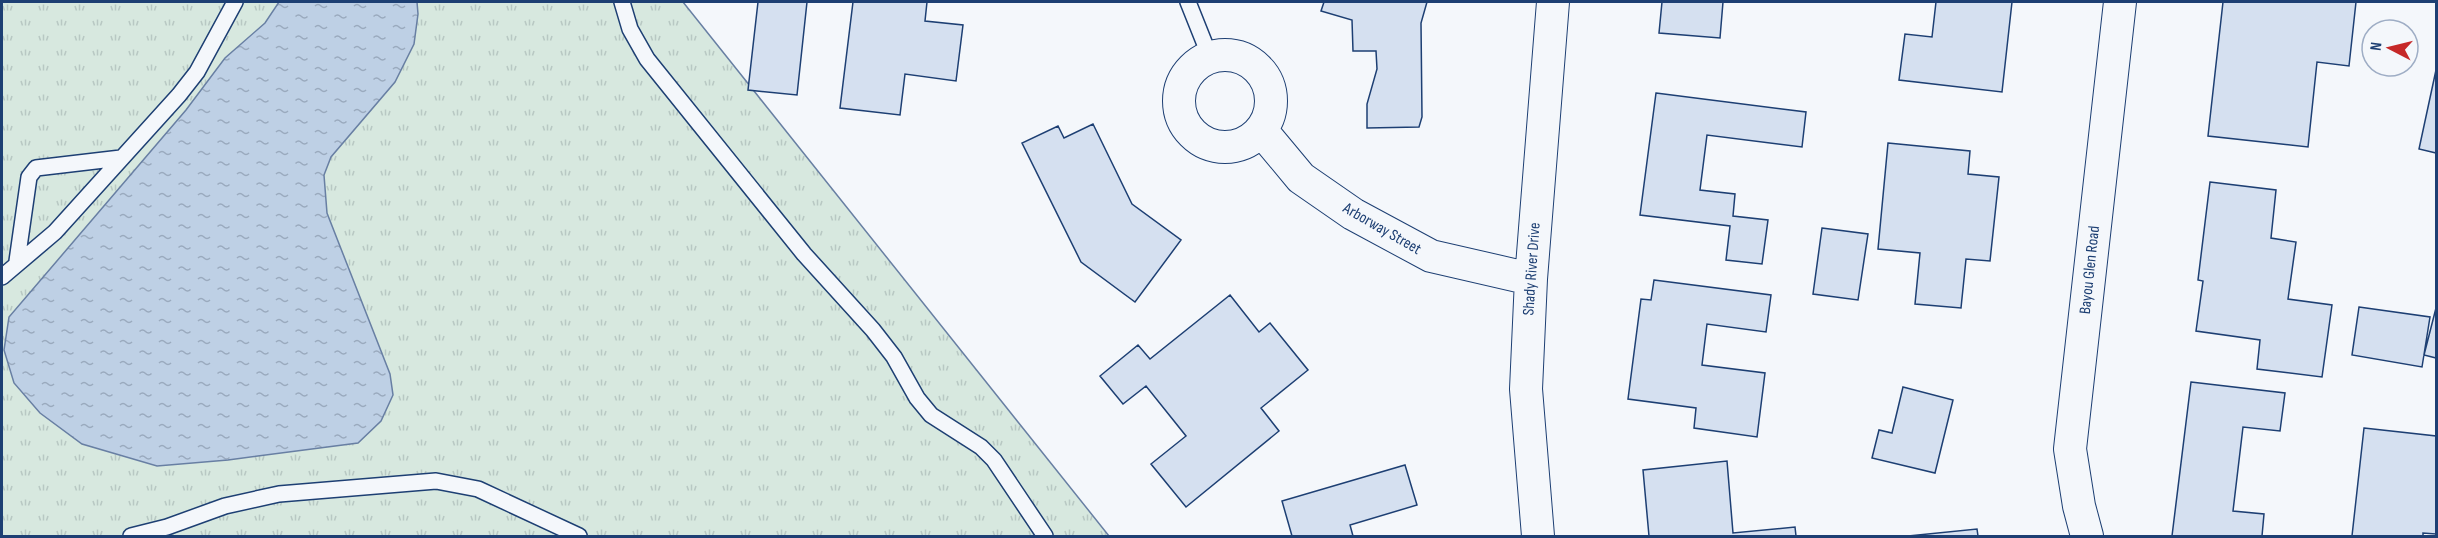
<svg xmlns="http://www.w3.org/2000/svg" width="2438" height="538" font-family="'Sofia Sans Condensed',sans-serif">
  <defs>
    <pattern id="grass-tufts" width="24" height="20" patternUnits="userSpaceOnUse" patternTransform="scale(1.5)"><rect width="24" height="20" fill="#d7e8df"/><path d="M3 7l-1-3M5 7V3M7 7l1-3M15 17l-1-3M17 17v-4M19 17l1-3" fill="none" stroke="#b8c8c3"/></pattern>
    <pattern id="water-ripples" width="26" height="14" patternUnits="userSpaceOnUse" patternTransform="scale(1.5)"><rect width="26" height="14" fill="#bed0e5"/><path d="M2 4q2-2 4 0t4 0M15 11q2-2 4 0t4 0" fill="none" stroke="#9aaabe"/></pattern>
  </defs>
  <rect width="100%" height="100%" fill="#f4f7fb"/>
  <path fill="url(#grass-tufts)" stroke="#687fa3" stroke-width="1.5" d="M2,2H683L1109,536H2Z"/>
  <path fill="url(#water-ripples)" stroke="#687fa3" stroke-width="1.5" d="M279,2H417L418,14L414,44L395,82L331,157L324,175L327,213L390,374L393,395L381,421L358,443L228,460L157,466L82,444L40,413L14,383L4,350L9,317L186,110L225,58L265,23Z"/>
  <path fill="#d5e0f0" stroke="#1d3f73" stroke-width="1.5" d="M758,2H807L797,95L748,90Z
    M853,2H927L925,21L963,25L956,81L905,74L900,115L840,108Z
    M1324,2H1427L1421,23L1422,117L1419,127L1367,128V104L1377,69L1376,51H1353L1352,20L1321,11Z
    M1662,2H1723L1720,38L1659,33Z
    M1936,2H2012L2002,92L1899,80L1905,34L1932,37Z
    M2223,2H2356L2349,66L2317,62L2308,147L2208,136Z
    M2436,70V153L2419,149Z
    M1656,93L1806,112L1802,147L1707,135L1700,190L1735,194L1733,216L1768,220L1762,264L1726,260L1730,226L1640,215Z
    M1093,124L1132,204L1181,240L1135,302L1081,262L1022,143L1058,126L1064,138Z
    M1888,143L1970,151L1968,174L1999,177L1990,261L1966,259L1961,308L1915,304L1920,253L1878,249Z
    M2210,182L2276,190L2271,238L2296,242L2288,299L2332,305L2322,377L2257,369L2260,340L2196,331L2203,281L2198,280Z
    M1822,228L1868,234L1858,300L1813,294Z
    M1654,280L1771,295L1766,332L1707,324L1702,365L1765,373L1757,437L1694,428L1696,408L1628,399L1641,299L1651,300Z
    M1230,295L1259,332L1270,323L1308,370L1261,408L1279,431L1186,507L1151,464L1186,436L1146,386L1123,404L1100,376L1138,345L1150,359Z
    M2359,307L2430,317L2422,367L2352,355Z
    M2436,308V358L2424,355Z
    M2191,382L2285,393L2280,431L2243,427L2233,511L2264,514L2262,536H2172Z
    M1903,387L1953,400L1935,473L1872,458L1879,430L1892,433Z
    M2364,428L2436,436V534L2423,533V536H2352Z
    M1727,461L1733,533L1795,527L1796,536H1649L1643,470Z
    M1405,465L1417,505L1350,525L1353,536H1292L1282,501Z
    M1977,529L1978,536H1908Z"/>
  <g fill="none" stroke-linecap="round" stroke-linejoin="round">
    <g stroke="#1d3f73" stroke-width="18">
      <path id="service" d="M622,2L630,29L647,59L804,254L873,330L894,357L917,398L931,415L981,447L994,460L1045,536
        M1188,2L1210,57
        M17,261L29,177L36,168L121,158
        M2,277L55,232L179,95L197,72L235,2
        M131,536L167,527L225,506L279,494L436,481L478,489L579,536"/>
    </g>
    <g stroke="#1d3f73" stroke-width="34">
      <path id="minor" d="M1179 101a46 46 0 1 1 92 0a46 46 0 1 1-92 0Z
        M1261,130L1301,178L1353,214L1431,256L1531,279
        M1538,536L1526,389L1531,279L1553,2
        M2087,536L2079,506L2070,449L2120,2"/>
    </g>
    <use href="#service" stroke="#f4f7fb" stroke-width="15"/>
    <use href="#minor" stroke="#f4f7fb" stroke-width="32"/>
  </g>
  <g text-anchor="middle" dominant-baseline="central" stroke-width="4.5" stroke-linejoin="round" paint-order="stroke">
    <g font-size="16" fill="#1d3f73" stroke="#f4f7fb">
      <text transform="translate(1382 229) rotate(30)">Arborway Street</text>
      <text transform="translate(1532 269) rotate(-86)">Shady River Drive</text>
      <text transform="translate(2090 270) rotate(-84)">Bayou Glen Road</text>
    </g>
  </g>
  <rect width="2438" height="538" fill="none" stroke="#1d3f73" stroke-width="6"/>
  <g transform="translate(2390 48) rotate(277)"><circle r="28" fill="#f4f7fb" stroke="#9eadc5" stroke-width="1.5"/>
  <path d="M0-4.5L10 22L0 15L-10 22Z" fill="#c62828"/>
  <text y="-9" font-size="16" font-weight="bold" text-anchor="middle" fill="#1d3f73">N</text>
  </g>
</svg>
